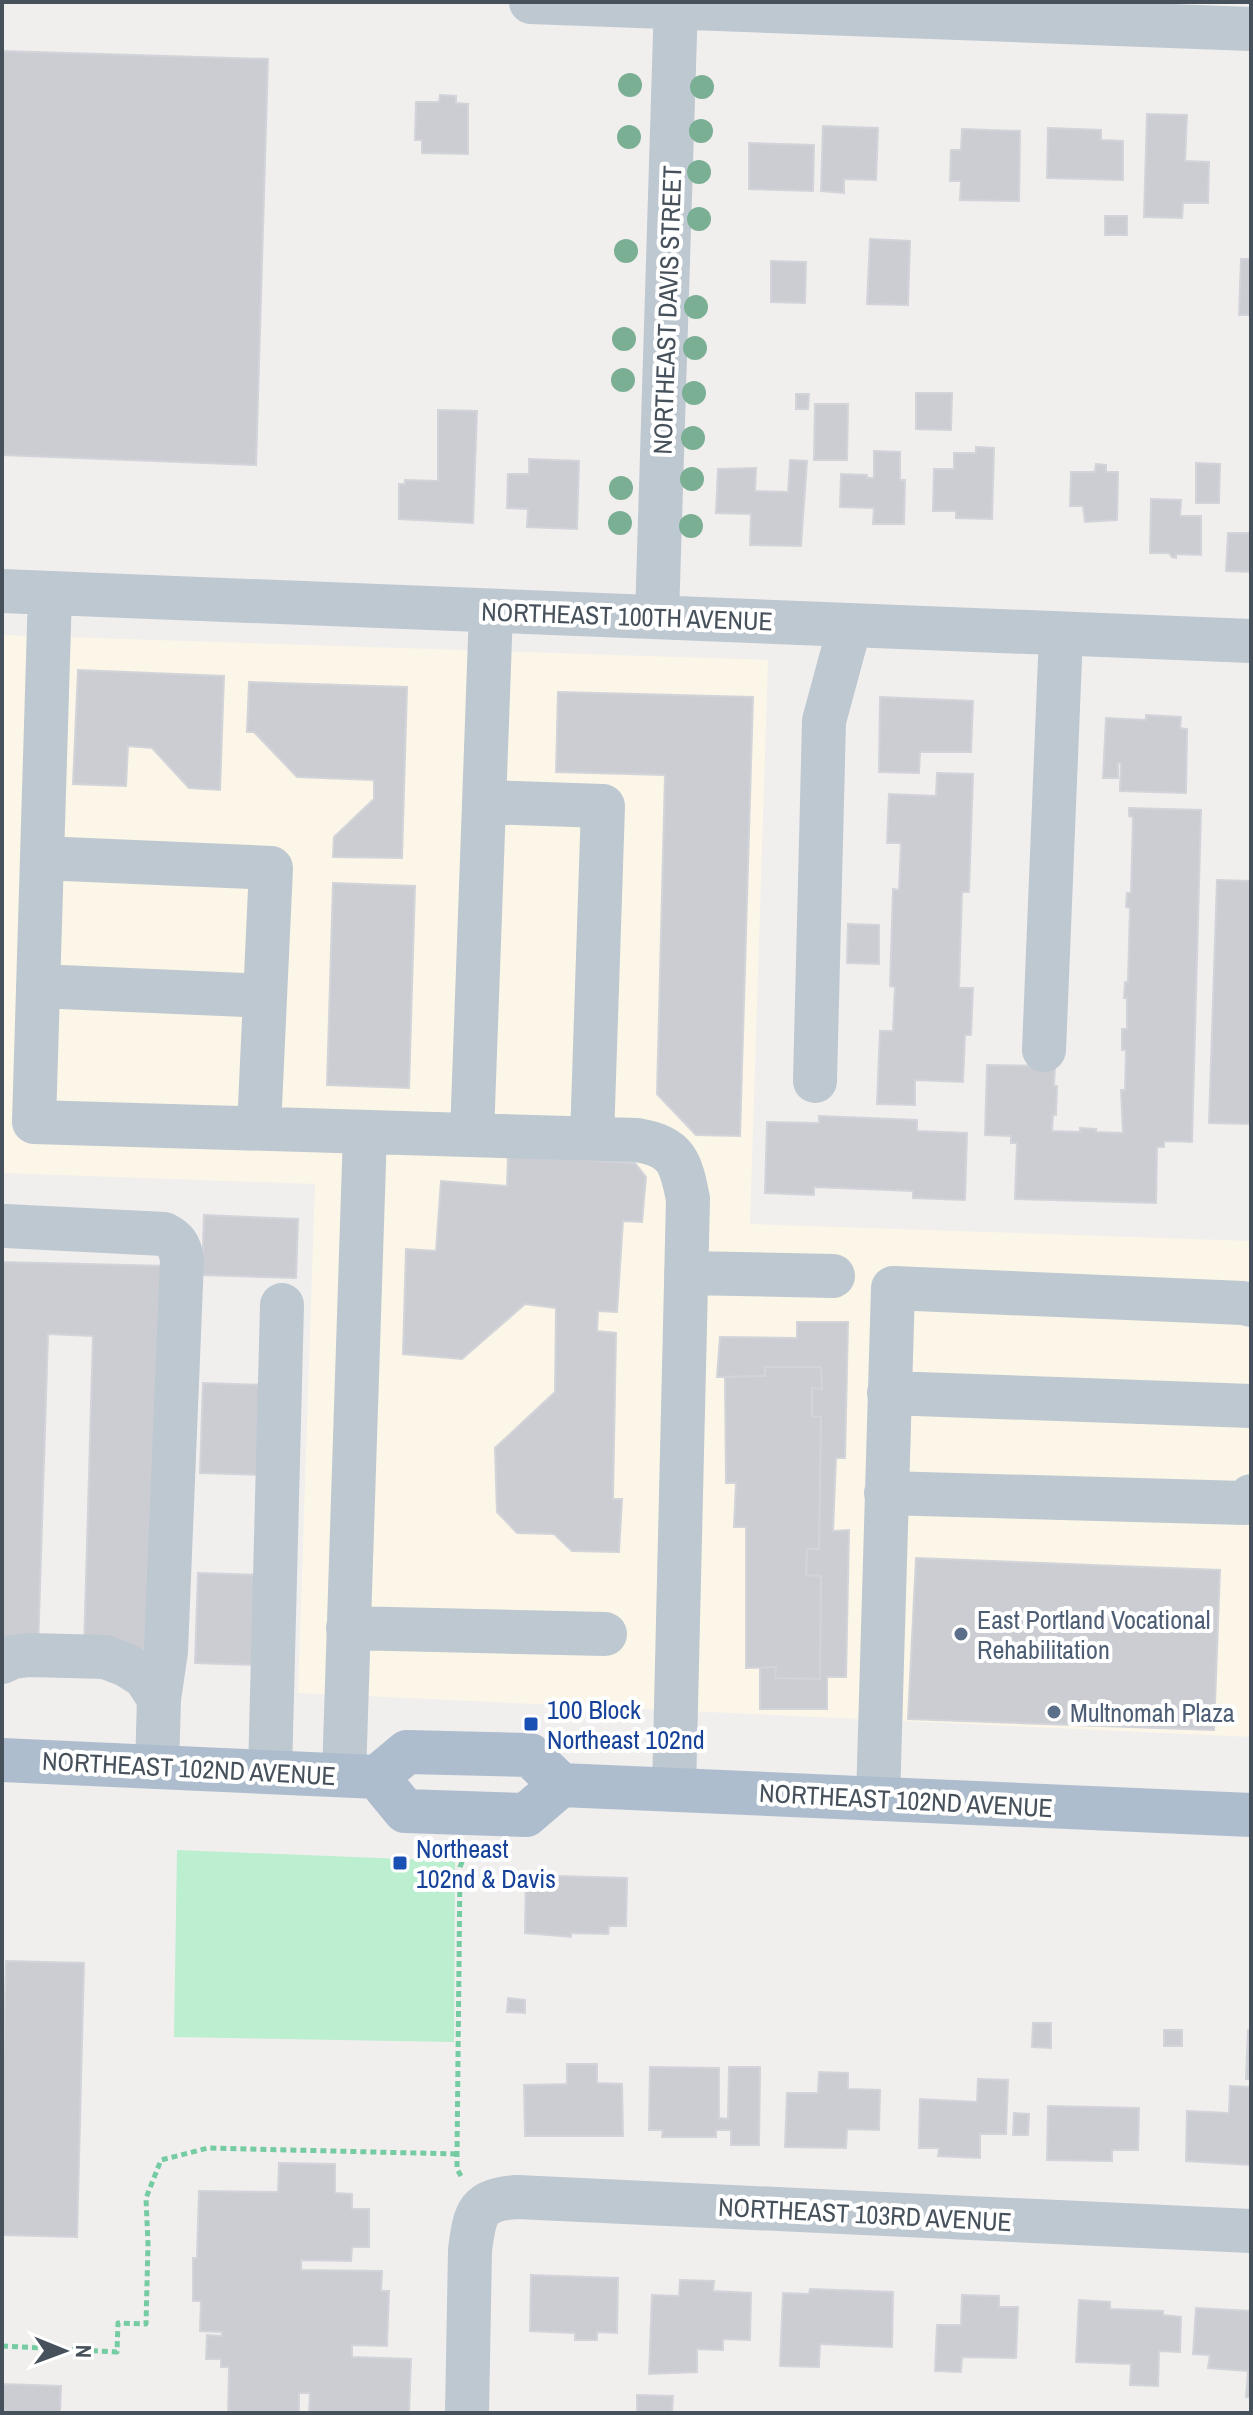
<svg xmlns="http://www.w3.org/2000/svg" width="1253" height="2415" font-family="'Archivo Narrow',sans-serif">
  <rect width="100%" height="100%" fill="#f1eeee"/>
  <path fill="#fbf6e7" d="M2,635L768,660L750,1224L1251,1241V1737L298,1693L315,1184L2,1173Z"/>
  <path fill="#bceed0" d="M177,1850L455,1861L454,2042L174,2037Z"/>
  <path fill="#cbcdd3" stroke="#d2d4d9" stroke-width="2" d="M2,51L268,59L256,465L2,455Z
    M440,95L456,96V103L468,104V154L422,153V140H415L416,102H439Z
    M1147,114L1187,115L1185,161L1209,162L1208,203H1183L1182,218L1144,217Z
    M823,126L878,128L876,180L844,179V193L821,191Z
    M1048,128L1101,130V140L1123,141V180L1047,178Z
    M962,129L1020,131L1019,201L960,200L961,181H950L951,150H961Z
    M749,143L814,145L813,191L749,189Z
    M1105,216H1127V235H1105Z
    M870,239L910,241L908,305L867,304Z
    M1241,259H1251V315H1239Z
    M771,261L806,262L805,303L771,302Z
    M916,393H952L951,430L916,429Z
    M796,394H809L808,409H796Z
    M815,404H848L847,460H814Z
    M438,410L477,411L473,523L399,519V484H405V480L438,481Z
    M976,447L994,448L992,519L956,518V511H933L934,469H954V453H976Z
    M874,451L900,452V480H905L904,524H873L874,508L840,507L841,474L867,475V478H874Z
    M529,459L579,461L577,529L527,527L528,509L507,508L508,474H529Z
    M790,460L807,461L801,546L750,545L751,514L716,513L718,469L756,468L755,491L788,492Z
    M1196,463L1220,464L1219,503H1196Z
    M1096,464L1106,465V472H1118L1117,520L1085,522L1083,506H1070L1071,472H1095Z
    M1151,499L1181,500L1180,516H1201V555L1176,554V558L1172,557L1169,553H1150Z
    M1228,533H1251V572L1226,571Z
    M78,670L224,676L220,790L189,788L152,748L128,746L126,786L73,784Z
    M249,682L407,687L402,858L333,857L334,837L374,799V780L297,777L254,732H247Z
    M558,692L753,697L740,1136L696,1135L657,1094L665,775L556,772Z
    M880,697L973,701L971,752H920L919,773L879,772Z
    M1146,715L1181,717L1180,728L1187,729L1186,793L1120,791L1121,763H1118V778H1103L1106,718L1146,720Z
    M937,773L973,774L969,892H962L959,988H973L971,1035H965L963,1082L915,1080V1105L877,1104L880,1031H893L895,987L890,986L893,889L899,890L901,843H887L889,794L936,796Z
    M1129,808L1201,810L1192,1142L1164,1141V1147H1157L1156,1203L1015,1199L1017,1143H1011V1136L985,1135L987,1065L1055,1066L1054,1086H1057L1056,1115H1053L1052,1131L1080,1132V1128L1096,1129V1132L1123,1133L1121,1090H1125L1126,1050H1122V1029H1127V998H1124L1125,982H1128L1130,908L1126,907L1127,893H1131L1133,817L1129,816Z
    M1217,880L1251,881V1124L1209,1123Z
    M333,883L415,886L409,1088L327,1085Z
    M848,924L879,925V964L847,963Z
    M819,1116L917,1120V1131L967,1133L965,1200L913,1198V1191L814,1187V1195L765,1193L767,1122L819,1123Z
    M508,1156L635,1163L646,1177L642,1222L623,1221L617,1312L598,1311L597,1331L616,1333L613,1499H622L619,1552L572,1551L554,1534L517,1533L497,1512L495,1448L555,1392L556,1308L525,1304L462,1359L403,1354L406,1249L436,1251L441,1181L507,1186Z
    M204,1215L298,1219L296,1278L202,1275Z
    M2,1262L168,1266L156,1651L84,1648L93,1336L48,1334L38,1650L2,1649Z
    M797,1322H848L845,1458H836L833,1531L849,1530L846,1677H827V1709H760V1668L776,1667L775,1678L820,1679L821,1576L806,1575L807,1549H819L821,1417L812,1416V1388L822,1389L821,1367H765V1376L717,1377L720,1337L797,1338Z
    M765,1367H821L822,1389L812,1388V1416L821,1417L819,1549H807L806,1575L821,1576L820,1679L775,1678L776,1667L746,1668V1527H734L736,1483H726L725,1377L765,1376Z
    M203,1383L267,1385L265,1475L200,1473Z
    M916,1558L1220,1570L1214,1730L908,1719Z
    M198,1573L262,1575L259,1665L195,1663Z
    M526,1875L627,1878L626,1926H609L608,1934L571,1933V1937L525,1933Z
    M6,1961L84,1963L77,2237L2,2235V2103Z
    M508,1998L525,2000V2013L507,2012Z
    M1033,2023H1051V2048L1032,2047Z
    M1164,2030H1182V2046H1164Z
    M1248,2030H1251V2079H1246Z
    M567,2064H597V2083L622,2084L623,2136H525L524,2085L567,2084Z
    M650,2067L719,2068V2118L728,2119L729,2067H760L759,2145H731V2130H716V2137H662L663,2130H649Z
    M819,2072L848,2073V2089L880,2090L879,2130L847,2129L846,2148L785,2147L787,2093H818Z
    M978,2079L1008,2080L1006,2134H980V2158L938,2156L939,2148H919L920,2099L977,2102Z
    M1230,2086L1251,2087V2165L1186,2161L1187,2111L1229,2113Z
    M1048,2106L1139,2108L1138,2150H1112V2161L1047,2160Z
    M1014,2113L1029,2114L1028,2135H1013Z
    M279,2163L335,2164V2193L352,2194V2209H369V2247H352L351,2261L301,2260V2270L382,2271L381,2291H389L387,2346L352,2345V2357L411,2359L409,2413H309L310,2393H299V2413H228L229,2367H221V2359H206L207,2335L222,2336V2332L200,2331L201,2301H193V2258H197L199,2191L278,2192Z
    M531,2275L618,2278L617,2333L597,2332V2340H575V2333L530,2331Z
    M680,2280L714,2281L713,2291L751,2293L750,2340L723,2339V2350L697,2349V2372L649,2374L652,2295L679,2296Z
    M810,2289L893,2292L892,2347L820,2344L819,2367L780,2366L783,2293L809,2294Z
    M962,2295L999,2296V2307H1018L1016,2358L962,2357L961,2372L935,2371L937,2325H961Z
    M1079,2300L1110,2302V2309L1163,2311V2315L1181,2317L1180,2352L1159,2351L1158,2386L1130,2385L1131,2364L1076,2362Z
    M1196,2308L1251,2311V2397H1246L1248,2371L1208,2368L1210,2355L1193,2354Z
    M2,2384L61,2386L60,2413H2Z
    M637,2395L673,2396L672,2413H637Z"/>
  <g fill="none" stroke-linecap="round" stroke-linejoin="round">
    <path stroke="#75cca2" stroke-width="5" stroke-dasharray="6 4" stroke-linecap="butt" d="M461,2176L457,2169V2154L460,1867L466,1852
      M2,2346L117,2352L118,2323L146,2324L148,2244L146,2198L161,2160L208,2148L457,2154"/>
    <path stroke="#bec8d0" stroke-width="44" d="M531,2L1251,29
      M2,591L1251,641
      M50,593L34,1122L637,1140C677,1146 681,1163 688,1199L674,1790
      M657,617L676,2
      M484,802L603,806L592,1138
      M42,858L271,868L259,1128
      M38,986L265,996
      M1044,1050L1061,634
      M815,1081L824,721L850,625
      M472,1135L491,611
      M6,1226L164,1234C176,1240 180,1246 182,1260L166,1651L159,1699L157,1767
      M686,1273L833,1276
      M889,1393L1251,1406
      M886,1493L1244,1503L1251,1496
      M348,1628L605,1634
      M2,1662L13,1657L30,1655L105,1657L126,1665L145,1677L159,1699
      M270,1772L282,1305
      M344,1775L365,1132
      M878,1799L893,1288L1243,1303L1251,1305
      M467,2413L470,2250C475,2213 476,2200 517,2197L1251,2231"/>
    <path stroke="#aebdcd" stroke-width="44" d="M2,1760L377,1777L407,1752L530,1755L561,1785L1251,1815
      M377,1777L405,1811L526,1815L561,1785"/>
  </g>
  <g fill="#7aaf94">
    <circle cx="630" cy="85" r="12"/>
    <circle cx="702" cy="87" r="12"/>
    <circle cx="701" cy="131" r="12"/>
    <circle cx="629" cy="137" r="12"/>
    <circle cx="699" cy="172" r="12"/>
    <circle cx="699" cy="219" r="12"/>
    <circle cx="626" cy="251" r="12"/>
    <circle cx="696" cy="307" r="12"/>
    <circle cx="624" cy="339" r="12"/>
    <circle cx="695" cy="348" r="12"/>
    <circle cx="623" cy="380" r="12"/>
    <circle cx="694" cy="393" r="12"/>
    <circle cx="693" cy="438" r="12"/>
    <circle cx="692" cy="479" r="12"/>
    <circle cx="621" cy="488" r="12"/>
    <circle cx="620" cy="523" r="12"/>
    <circle cx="691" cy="526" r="12"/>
  </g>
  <g fill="#5c6f8a" stroke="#fff" stroke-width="3">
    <circle cx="961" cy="1634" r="8"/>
    <circle cx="1054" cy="1712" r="8"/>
  </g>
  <g fill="#1a4fb4" stroke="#fff" stroke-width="3">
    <rect x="523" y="1716" width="16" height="16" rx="4"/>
    <rect x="392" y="1855" width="16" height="16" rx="4"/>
  </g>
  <g text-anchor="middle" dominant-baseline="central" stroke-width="8" stroke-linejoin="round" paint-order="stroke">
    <g font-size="26" fill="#46515b" stroke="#fff">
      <text transform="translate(667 310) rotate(-88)">NORTHEAST DAVIS STREET</text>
      <text transform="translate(627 616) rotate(2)">NORTHEAST 100TH AVENUE</text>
      <text transform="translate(189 1768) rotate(3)">NORTHEAST 102ND AVENUE</text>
      <text transform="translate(906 1800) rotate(3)">NORTHEAST 102ND AVENUE</text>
      <text transform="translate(865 2214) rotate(3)">NORTHEAST 103RD AVENUE</text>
    </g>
    <g font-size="26" fill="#4e5e75" stroke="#fff" text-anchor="start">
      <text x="977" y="1619">East Portland Vocational<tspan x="977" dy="30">Rehabilitation</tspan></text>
      <text x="1070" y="1712">Multnomah Plaza</text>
    </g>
    <g font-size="26" fill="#164399" stroke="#fff" text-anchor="start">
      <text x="547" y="1709">100 Block<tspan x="547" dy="30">Northeast 102nd</tspan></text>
      <text x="416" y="1848">Northeast<tspan x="416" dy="30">102nd &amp; Davis</tspan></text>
    </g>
  </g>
  <rect width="1253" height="2415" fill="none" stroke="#46515b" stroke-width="8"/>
  <g transform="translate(64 2351) rotate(91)" stroke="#ffffff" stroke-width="6" paint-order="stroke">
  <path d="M0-6L14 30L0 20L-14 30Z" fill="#46515b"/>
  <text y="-12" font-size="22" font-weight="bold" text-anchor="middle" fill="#46515b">N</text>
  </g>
</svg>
